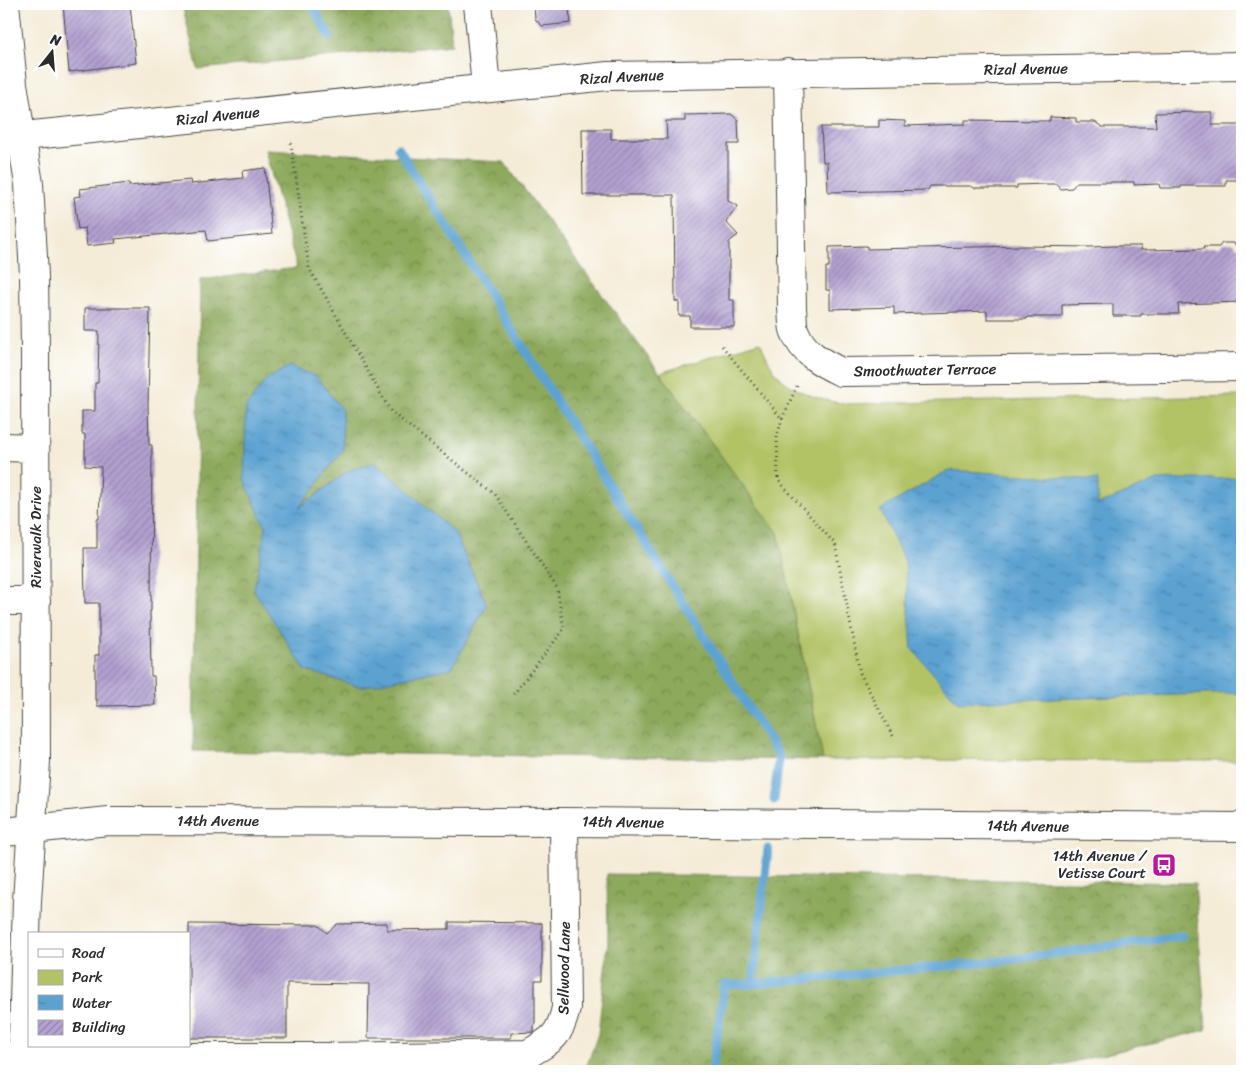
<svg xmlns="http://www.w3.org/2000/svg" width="1246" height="1075" font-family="Sriracha,sans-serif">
  <defs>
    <pattern id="forest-crowns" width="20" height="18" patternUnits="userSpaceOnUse" patternTransform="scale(1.25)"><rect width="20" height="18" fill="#8da95b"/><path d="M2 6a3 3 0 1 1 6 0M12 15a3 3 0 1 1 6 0" fill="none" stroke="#738a4b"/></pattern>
    <pattern id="water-ripples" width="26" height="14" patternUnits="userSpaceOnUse" patternTransform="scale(1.25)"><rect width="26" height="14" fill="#5ba2d1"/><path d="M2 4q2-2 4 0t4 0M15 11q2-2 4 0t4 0" fill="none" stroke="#4b84aa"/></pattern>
    <pattern id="building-hatch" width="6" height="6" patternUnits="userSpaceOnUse" patternTransform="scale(1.25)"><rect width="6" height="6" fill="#b2a1d1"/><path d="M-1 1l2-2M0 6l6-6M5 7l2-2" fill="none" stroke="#9183aa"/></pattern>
  </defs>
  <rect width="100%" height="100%" fill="#fff"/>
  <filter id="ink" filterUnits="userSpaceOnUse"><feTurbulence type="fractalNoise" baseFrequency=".02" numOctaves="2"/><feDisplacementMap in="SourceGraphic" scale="10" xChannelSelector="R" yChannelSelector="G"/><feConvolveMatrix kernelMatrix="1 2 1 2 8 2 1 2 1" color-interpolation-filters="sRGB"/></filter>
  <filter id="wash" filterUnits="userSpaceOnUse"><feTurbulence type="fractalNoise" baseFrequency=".0096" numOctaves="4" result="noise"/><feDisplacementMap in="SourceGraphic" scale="20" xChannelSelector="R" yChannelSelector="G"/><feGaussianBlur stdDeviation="1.12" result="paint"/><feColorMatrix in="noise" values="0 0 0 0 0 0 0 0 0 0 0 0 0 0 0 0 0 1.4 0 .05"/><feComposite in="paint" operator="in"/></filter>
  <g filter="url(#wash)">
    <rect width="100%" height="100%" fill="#f4ecd7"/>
    <path fill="#b2c366" stroke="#6e7748" d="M760,342C764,350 767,359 772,367C786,391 819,399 844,404L1242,396V761L823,760L778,533L660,373Z"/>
    <path fill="url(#forest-crowns)" stroke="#5c6a43" d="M182,4H448L452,45L198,69Z
      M265,150L504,162L778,533L823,760L193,751L200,280L297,268Z
      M607,874L1195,883L1206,1030L1035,1071H585L598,1034L608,942Z"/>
    <path fill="url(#water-ripples)" stroke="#43667e" d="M290,366L317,377L342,410L343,450L299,508L348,471L376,462L455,533L487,605L452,668L361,687L305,670L254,590L266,528L244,479L246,407L266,380Z
      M949,470L1098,480V505L1158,480L1242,478V691L1240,693L958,702L912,649L905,562L880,510Z"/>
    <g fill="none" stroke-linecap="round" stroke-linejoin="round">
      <path stroke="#5ba2d1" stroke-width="9" d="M311,4L330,37
        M398,148L779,756L774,800
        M753,984L768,849
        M712,1071L724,985L753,984L1000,961L1182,936"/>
    </g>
    <g id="blocks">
      <path fill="url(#building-hatch)" d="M63,4H130L136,63L69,72Z
        M534,4H568L571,23L542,26L535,19Z
        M1198,112H1212V125H1242V180H1226V186H1181V188H1160L1159,184L1134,185V182H1077L1072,188L1061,189L1057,184H1045L1017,185V188H974L971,186H930L928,190L828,192L827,162H823L821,127H879V120L905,121V126L965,124V120L1050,121V117L1076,118V122H1095L1102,127H1156L1155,113Z
        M731,114L738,120L739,144H728V201L738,206L726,222L738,235L729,242V300H734V327H690V316H679V302L675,301L674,195H583L582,129H611V139H667L666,121H685V115Z
        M265,168L272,234L208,241L206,230L115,239L116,243L87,246L85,228L78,229L74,197L81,196L80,189L129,183V186L190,180L191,184L243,178L242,171Z
        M1222,243H1234L1237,247H1242V302L1178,304L1179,314H1141V316H1113V304L1062,305V317H1027V319H987V311L894,314V307L830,309V290H826V267H829V247L867,246V249L1026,246L1089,247L1114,246H1141V250L1204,249L1203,247H1219Z
        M85,308H150L148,404L149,445H152L151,611H150L151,676H154L155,705L97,706V699H95V655H99V603H85L84,548H97V519H99L101,467L85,466V434H82V411H95V383H98L99,331H85Z
        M449,922L542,923V980H535V1024H534V1032L511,1033V1038H368L369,984L287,983V1038H189V924L318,925L327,933L337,924L387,923V930L449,929Z"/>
    </g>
  </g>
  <g filter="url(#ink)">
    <use href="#blocks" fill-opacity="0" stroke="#494845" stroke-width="1"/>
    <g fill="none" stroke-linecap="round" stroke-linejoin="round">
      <g stroke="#494845" stroke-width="30">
        <path id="minor" d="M5,4L13,84L29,184L34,275L35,348L36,761L27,901L22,1071
          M478,4L486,87
          M788,72L792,309C793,316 792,326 795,332C803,353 822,363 841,372L1242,367
          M4,138L608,76L1242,66
          M4,447L35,448
          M4,601H36
          M5,1057H323L528,1054C552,1040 560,1036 566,1008L564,822"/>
      </g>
      <g stroke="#494845" stroke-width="30">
        <path id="major" d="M4,832L108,821L564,822L1242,827"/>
      </g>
      <path stroke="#494845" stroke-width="3" stroke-dasharray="1 4" stroke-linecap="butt" d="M291,143L309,268L391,412L495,494L557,588L564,629L512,696
        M722,346L782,419
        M797,386L782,419L777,437L778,480L835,544L860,673L893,736"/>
      <use href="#minor" stroke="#fff" stroke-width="28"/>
      <use href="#major" stroke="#fff" stroke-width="28"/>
    </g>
  </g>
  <defs>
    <g id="bus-square" transform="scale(1.25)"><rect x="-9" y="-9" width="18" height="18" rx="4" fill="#b5179e" stroke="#fff"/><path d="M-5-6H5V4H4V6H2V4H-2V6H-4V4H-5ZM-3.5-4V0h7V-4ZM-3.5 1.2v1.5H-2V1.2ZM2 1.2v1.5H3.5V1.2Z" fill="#fff"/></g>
  </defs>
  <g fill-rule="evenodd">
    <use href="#bus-square" x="1164" y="865"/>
  </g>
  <g text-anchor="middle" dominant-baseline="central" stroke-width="5" stroke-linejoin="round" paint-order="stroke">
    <g font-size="15" fill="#2b2b2b" stroke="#fff">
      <text transform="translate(1026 69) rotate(-1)">Rizal Avenue</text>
      <text transform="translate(622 77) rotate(-3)">Rizal Avenue</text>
      <text transform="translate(218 116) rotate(-6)">Rizal Avenue</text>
      <text transform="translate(925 370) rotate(-1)">Smoothwater Terrace</text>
      <text transform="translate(36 537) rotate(-90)">Riverwalk Drive</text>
      <text x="218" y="821">14th Avenue</text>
      <text transform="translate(623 822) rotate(1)">14th Avenue</text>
      <text transform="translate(1028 826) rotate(1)">14th Avenue</text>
      <text transform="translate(564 968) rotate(-89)">Sellwood Lane</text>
    </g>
    <g font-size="15" fill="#2b2b2b" stroke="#fff" text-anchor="end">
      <text x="1146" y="856">14th Avenue /<tspan x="1146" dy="17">Vetisse Court</tspan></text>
    </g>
  </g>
  <rect width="1246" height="1075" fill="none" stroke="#fff" stroke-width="20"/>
  <rect x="28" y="932" width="162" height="115" fill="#ffffff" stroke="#aaaaaa"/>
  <rect x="38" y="949" width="25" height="8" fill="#ffffff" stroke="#aaaaaa"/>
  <text x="72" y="958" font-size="15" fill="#2b2b2b">Road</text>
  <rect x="38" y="970" width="25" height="15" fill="#b2c366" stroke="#aaaaaa"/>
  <text x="72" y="982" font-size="15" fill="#2b2b2b">Park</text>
  <rect x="38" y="995" width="25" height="15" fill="url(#water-ripples)" stroke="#aaaaaa"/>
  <text x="72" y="1008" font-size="15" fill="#2b2b2b">Water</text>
  <rect x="38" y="1020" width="25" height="15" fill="url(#building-hatch)" stroke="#aaaaaa"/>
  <text x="72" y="1032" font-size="15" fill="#2b2b2b">Building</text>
  <g transform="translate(52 52) rotate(17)" stroke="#ffffff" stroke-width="4" paint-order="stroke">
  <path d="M0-4L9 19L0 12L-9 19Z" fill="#2b2b2b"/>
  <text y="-8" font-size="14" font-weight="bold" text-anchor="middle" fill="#2b2b2b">N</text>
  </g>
</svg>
